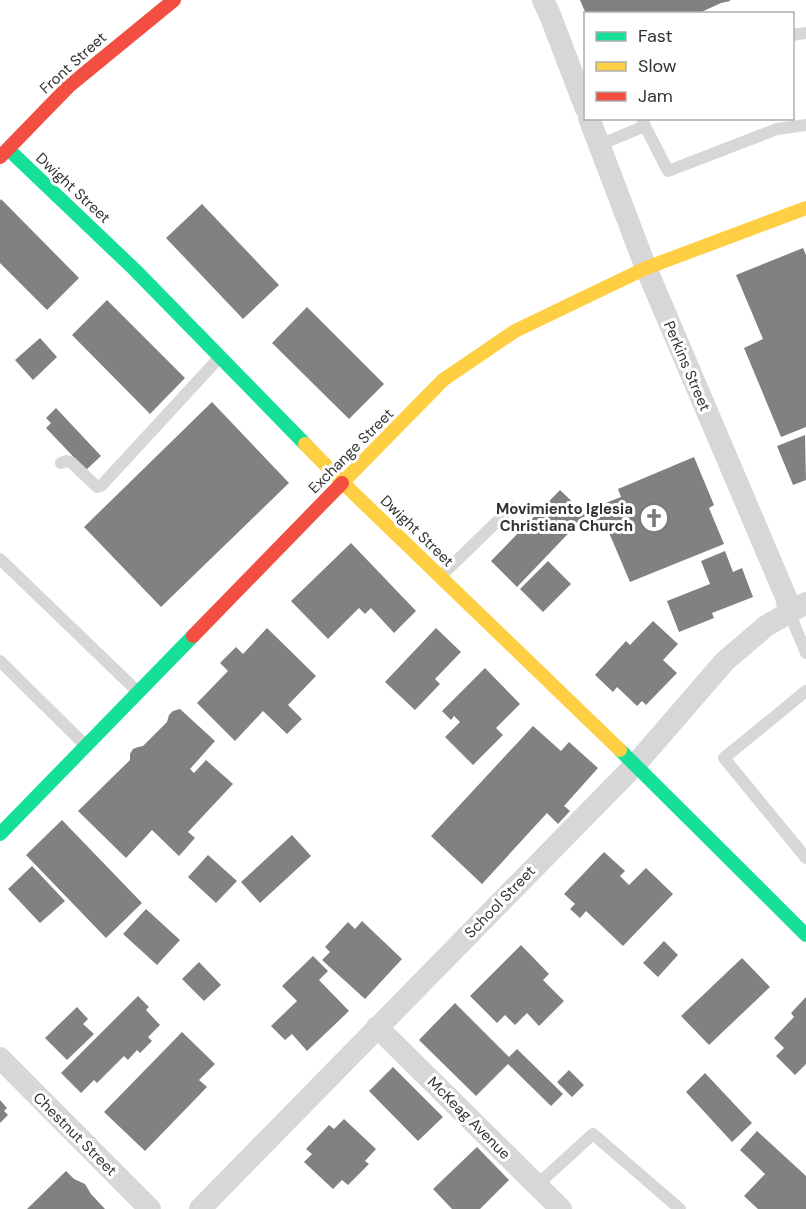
<svg xmlns="http://www.w3.org/2000/svg" width="806" height="1209" font-family="'DM Sans',sans-serif">
  <rect width="100%" height="100%" fill="#fff"/>
  <path fill="#818181" d="M580,0H730V1L721,3L697,14H586Z
    M1,199L79,278L47,310L0,263V201Z
    M202,204L279,285L243,319L166,238Z
    M803,248L806,255V427L781,437L744,348L763,339L736,275Z
    M107,300L185,378L150,414L72,335Z
    M307,307L384,384L349,419L272,343Z
    M40,338L57,357L33,380L15,360Z
    M212,402L289,483L161,607L84,527Z
    M56,408L101,456L86,470L46,428L51,423L46,418Z
    M805,435L806,480L793,485L777,446Z
    M694,457L714,505L709,508L724,544L630,582L607,528L599,531L590,509L621,497L618,489Z
    M560,490L586,515L517,587L491,561Z
    M351,543L416,611L394,633L371,608L365,614L359,608L328,639L291,601Z
    M725,551L733,572L742,568L753,597L712,613L714,618L679,632L667,601L710,584L701,561Z
    M548,561L571,584L543,612L520,589Z
    M653,621L678,644L663,660L677,673L646,705L642,701L637,706L617,687L613,692L595,675L626,641L630,645Z
    M267,628L316,676L288,705L302,719L287,734L263,711L235,741L197,703L228,671L220,663L236,647L243,654Z
    M436,628L461,652L435,679L440,684L415,710L385,682Z
    M485,668L520,704L496,728L503,735L473,765L445,737L460,722L454,716L451,720L442,711Z
    M180,709L215,741L190,769L194,773L206,760L233,784L188,832L195,838L179,856L152,830L126,858L78,811L130,760V754L133,749L138,747L143,746L167,722L169,715L173,711Z
    M533,726L561,751L569,742L598,768L564,806L570,811L558,824L547,813L482,884L431,836Z
    M62,820L142,903L106,938L26,855Z
    M292,835L311,856L260,903L241,882Z
    M604,852L625,871L620,876L629,885L646,868L673,894L623,946L586,911L580,918L570,909L575,904L564,894Z
    M208,855L237,881L216,903L188,877Z
    M32,866L65,901L40,923L8,889Z
    M146,909L180,940L157,965L123,934Z
    M362,921L402,959L365,999L322,960L330,952L325,947L348,922L355,929Z
    M664,941L678,955L658,977L643,963Z
    M521,945L549,974L543,980L564,1001L539,1026L527,1013L515,1025L505,1015L497,1023L470,996Z
    M313,956L328,971L319,980L349,1011L307,1051L292,1034L285,1040L271,1026L297,1001L282,986Z
    M742,958L770,987L709,1045L681,1016Z
    M199,962L221,985L204,1001L182,979Z
    M138,996L149,1007L146,1010L160,1025L148,1037L152,1041L140,1053L137,1050L128,1060L124,1056L97,1083L94,1080L81,1093L61,1073Z
    M806,997V1064L795,1075L776,1056L784,1048L774,1038L794,1017L791,1013Z
    M455,1003L509,1057L517,1049L563,1094L551,1106L508,1064L476,1096L419,1040Z
    M77,1007L88,1019L83,1024L94,1034L67,1060L45,1038Z
    M182,1032L215,1064L199,1080L207,1087L145,1151L104,1112Z
    M393,1067L443,1117L418,1141L369,1091Z
    M569,1070L584,1085L572,1097L557,1082Z
    M705,1073L752,1123L732,1142L686,1092Z
    M0,1100L7,1108L4,1111L8,1115L0,1123Z
    M344,1119L376,1149L365,1161L369,1164L348,1185L342,1180L333,1189L304,1162L312,1154L306,1149L329,1125L334,1129Z
    M757,1131L806,1176V1209H758L744,1196L765,1174L740,1150Z
    M477,1147L509,1180L480,1209H452L433,1189Z
    M66,1171L74,1179L85,1184L91,1194L105,1209H27Z"/>
  <g fill="none" stroke-linecap="round" stroke-linejoin="round">
    <path stroke="#d7d7d7" stroke-width="12" d="M792,35L806,33
      M642,118L645,126L668,171L777,129L806,125
      M599,145L645,126
      M61,463L66,461L72,463L97,487L101,486L219,358
      M0,559L137,691
      M441,576L511,508
      M789,612L806,653
      M0,661L86,746
      M806,691L724,758L806,858
      M537,1185L593,1134L680,1209"/>
    <path stroke="#d7d7d7" stroke-width="22" d="M543,0L550,15L586,109
      M589,118L646,268L786,597L789,612
      M377,1027L561,1209
      M0,1058L150,1209
      M200,1209L635,765L725,661L766,626L806,603"/>
    <path stroke="#16e098" stroke-width="14" d="M8,149L135,270L305,444
      M620,750L806,935
      M0,834L193,636"/>
    <path stroke="#ffcf43" stroke-width="14" d="M305,444L342,482L620,750
      M342,483L443,380L515,331L646,268L806,208"/>
    <path stroke="#f24e42" stroke-width="14" d="M0,157L69,86L174,0
      M193,636L342,483"/>
  </g>
  <defs>
    <g id="church-ring" transform="scale(1.5)"><circle r="9.5" fill="#fff" stroke="#7a7a7a" stroke-width="1.5"/><path d="M-1.2-6h2.4v3.5h3.3v2.4h-3.3V6h-2.4V-.1h-3.3v-2.4h3.3Z" fill="#7a7a7a"/></g>
  </defs>
  <g fill-rule="evenodd">
    <use href="#church-ring" x="654" y="518"/>
  </g>
  <g text-anchor="middle" dominant-baseline="central" stroke-width="6" stroke-linejoin="round" paint-order="stroke">
    <g font-size="15" fill="#333" stroke="#fff">
      <text transform="translate(73 63) rotate(-42)">Front Street</text>
      <text transform="translate(73 188) rotate(43)">Dwight Street</text>
      <text transform="translate(687 366) rotate(67)">Perkins Street</text>
      <text transform="translate(351 451) rotate(-45)">Exchange Street</text>
      <text transform="translate(417 531) rotate(44)">Dwight Street</text>
      <text transform="translate(500 902) rotate(-46)">School Street</text>
      <text transform="translate(469 1118) rotate(45)">McKeag Avenue</text>
      <text transform="translate(75 1134) rotate(45)">Chestnut Street</text>
    </g>
    <g font-size="15" font-weight="bold" fill="#333" stroke="#fff" text-anchor="end">
      <text x="633" y="509">Movimiento Iglesia<tspan x="633" dy="17">Christiana Church</tspan></text>
    </g>
  </g>
  <rect x="584" y="12" width="210" height="108" fill="#ffffff" stroke="#adadad" stroke-width="1.5"/>
  <rect x="596" y="32" width="30" height="9" fill="#16e098" stroke="#adadad" stroke-width="1.5"/>
  <text x="638" y="42" font-size="18" fill="#333333">Fast</text>
  <rect x="596" y="62" width="30" height="9" fill="#ffcf43" stroke="#adadad" stroke-width="1.5"/>
  <text x="638" y="72" font-size="18" fill="#333333">Slow</text>
  <rect x="596" y="92" width="30" height="9" fill="#f24e42" stroke="#adadad" stroke-width="1.5"/>
  <text x="638" y="102" font-size="18" fill="#333333">Jam</text>
</svg>
